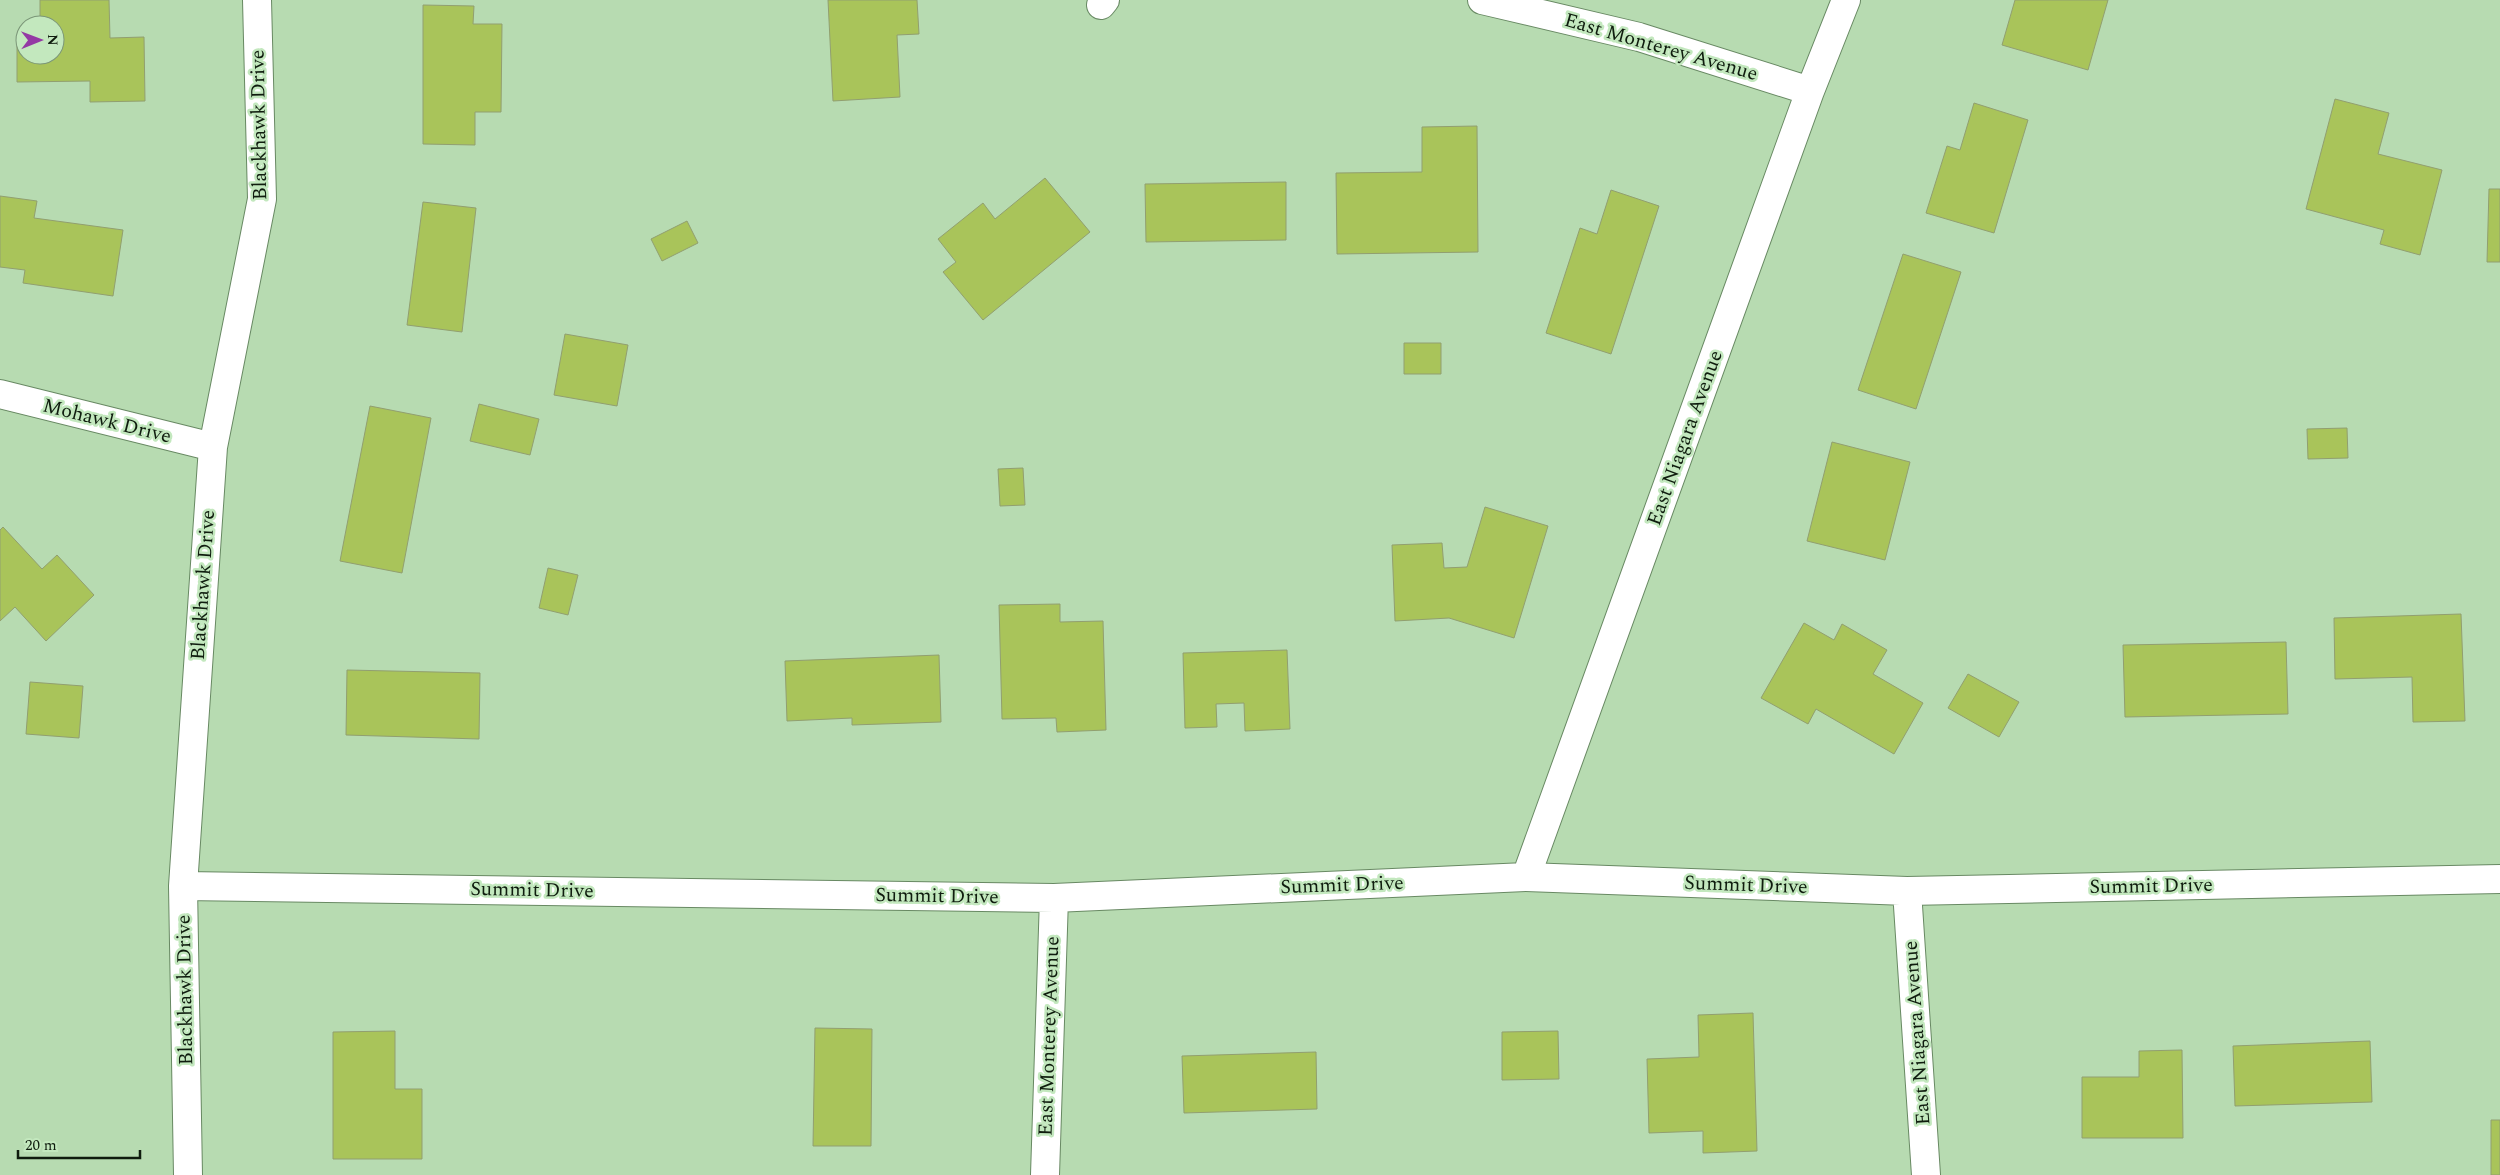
<svg xmlns="http://www.w3.org/2000/svg" width="2500" height="1175" font-family="Spectral,serif">
  <rect width="100%" height="100%" fill="#b7dbb1"/>
  <path fill="#a9c45a" stroke="#919f70" d="M40,0H109L110,38L144,37L145,101L90,102V81L17,82V46H25V55H55V25H40Z
    M828,0H917L919,34L897,35L900,97L833,101Z
    M2015,0H2108L2088,70L2002,45Z
    M423,5L474,6L473,24H502L501,112H475V145L423,144Z
    M2335,99L2389,113L2378,154L2442,170L2420,255L2380,244L2384,230L2306,209Z
    M1974,103L2028,120L1994,233L1926,213L1947,146L1960,150Z
    M1477,126L1478,252L1337,254L1336,173L1422,172V127Z
    M1045,178L1090,232L983,320L943,272L956,262L938,239L983,203L995,219Z
    M1286,182V240L1146,242L1145,184Z
    M2489,189H2500V262H2487Z
    M1611,190L1659,206L1611,354L1546,333L1580,228L1597,234Z
    M0,196L37,201L34,218L123,230L113,296L23,283L25,270L0,267Z
    M423,202L476,208L462,332L407,325Z
    M687,221L698,243L662,261L651,239Z
    M1903,254L1961,272L1916,409L1858,390Z
    M565,334L628,345L617,406L554,395Z
    M1404,343H1441V374H1404Z
    M479,404L539,419L530,455L470,441Z
    M370,406L431,418L402,573L340,561Z
    M2347,428L2348,458L2308,459L2307,429Z
    M1832,442L1910,462L1885,560L1807,541Z
    M1023,468L1025,505L1000,506L998,469Z
    M1485,507L1548,526L1514,638L1449,618L1395,621L1392,545L1442,543L1444,568L1467,567Z
    M3,527L42,569L57,555L94,595L46,641L15,607L0,621V530Z
    M548,568L578,575L568,615L539,608Z
    M1060,604V622L1103,621L1106,730L1057,732L1056,718L1002,719L999,605Z
    M2461,614L2465,721L2413,722L2412,677L2335,679L2334,618Z
    M1804,623L1834,640L1842,624L1887,650L1873,674L1923,703L1894,754L1816,709L1808,724L1761,698Z
    M2286,642L2288,714L2125,717L2123,645Z
    M1287,650L1290,729L1245,731L1244,703L1216,704L1217,727L1185,728L1183,653Z
    M939,655L941,722L852,725V718L787,721L785,661Z
    M347,670L480,673L479,739L346,735Z
    M1968,674L2019,702L1999,737L1948,708Z
    M30,682L83,686L79,738L26,734Z
    M1753,1013L1757,1151L1703,1153V1131L1649,1133L1647,1059L1699,1057L1698,1015Z
    M815,1028L872,1029L871,1146H813Z
    M395,1031V1089H422V1159H333V1032Z
    M1558,1031L1559,1079L1502,1080V1032Z
    M2370,1041L2372,1102L2235,1106L2233,1046Z
    M2182,1050L2183,1138H2082V1077H2139V1051Z
    M1316,1052L1317,1109L1184,1113L1182,1056Z
    M2491,1120H2500V1175H2491Z"/>
  <g fill="none" stroke-linecap="round" stroke-linejoin="round">
    <g stroke="#688963" stroke-width="30">
      <path id="street" d="M1482,0L1639,37L1810,91
        M1101,5L1105,0
        M0,394L213,447
        M1526,877L1810,91L1846,0
        M183,886L1054,898L1526,877L1907,891L2500,879
        M1907,891L1926,1175
        M188,1175L183,886L213,447L262,199L257,0
        M1045,1175L1054,898"/>
    </g>
    <use href="#street" stroke="#fff" stroke-width="28"/>
  </g>
  <g text-anchor="middle" dominant-baseline="central" stroke-width="5" stroke-linejoin="round" paint-order="stroke">
    <g font-size="20" fill="#0f1c0e" stroke="#c3e8be">
      <text transform="translate(1661 47) rotate(16)">East Monterey Avenue</text>
      <text transform="translate(259 125) rotate(-91)">Blackhawk Drive</text>
      <text transform="translate(107 421) rotate(14)">Mohawk Drive</text>
      <text transform="translate(1685 438) rotate(-70)">East Niagara Avenue</text>
      <text transform="translate(203 585) rotate(-86)">Blackhawk Drive</text>
      <text transform="translate(1342 885) rotate(-2)">Summit Drive</text>
      <text transform="translate(1746 885) rotate(2)">Summit Drive</text>
      <text transform="translate(2151 886) rotate(-1)">Summit Drive</text>
      <text transform="translate(532 890) rotate(1)">Summit Drive</text>
      <text transform="translate(937 896) rotate(1)">Summit Drive</text>
      <text transform="translate(185 990) rotate(-91)">Blackhawk Drive</text>
      <text transform="translate(1917 1033) rotate(-94)">East Niagara Avenue</text>
      <text transform="translate(1049 1036) rotate(-88)">East Monterey Avenue</text>
    </g>
  </g>
  <g transform="translate(40 40) rotate(89)"><circle r="24" fill="#c3e8be" stroke="#7b9678"/>
  <path d="M0-4L9 19L0 12L-9 19Z" fill="#9439a4"/>
  <text y="-8" font-size="14" font-weight="bold" text-anchor="middle" fill="#0f1c0e">N</text>
  </g>
  <path d="M18 1150v8h122v-8" fill="none" stroke="#0f1c0e" stroke-width="2.5"/>
  <text x="25" y="1150" font-size="15" fill="#0f1c0e" stroke="#c3e8be" stroke-width="4" paint-order="stroke">20 m</text>
</svg>
